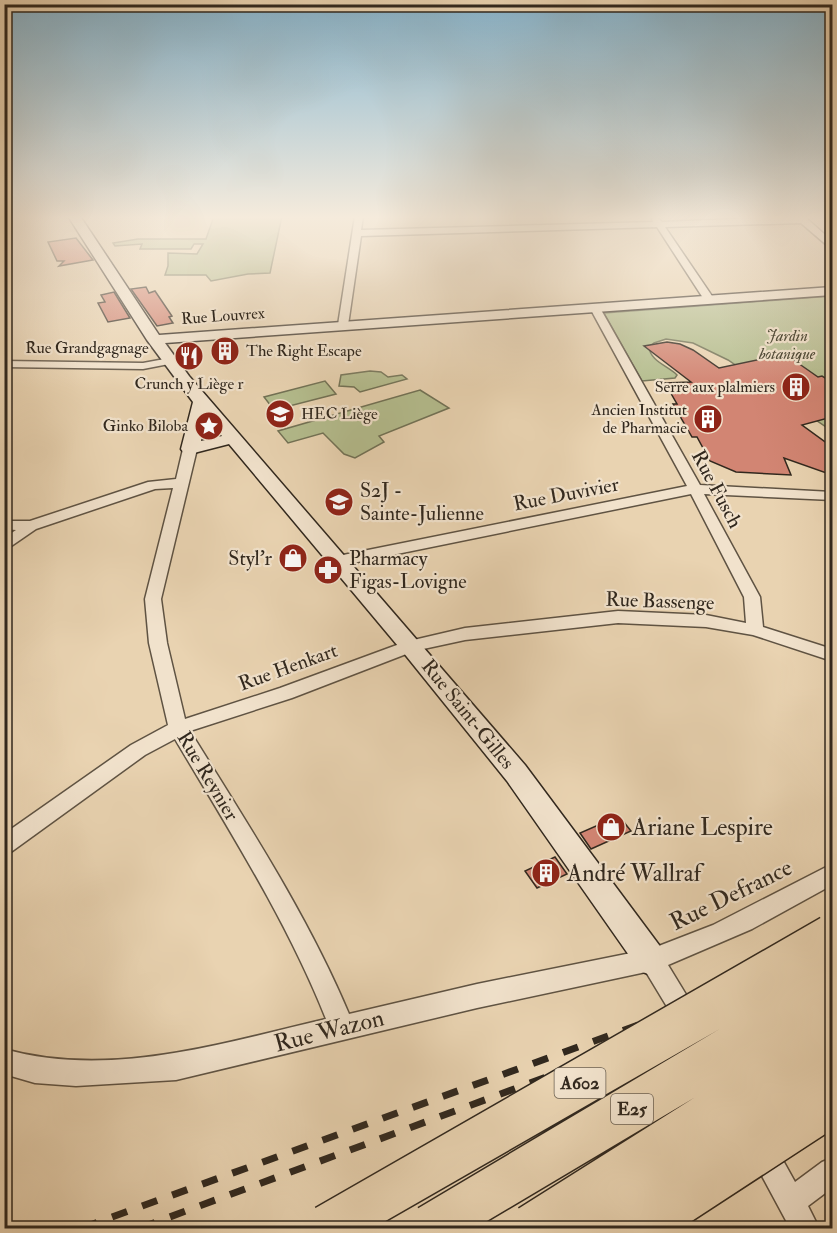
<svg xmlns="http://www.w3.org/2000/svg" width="837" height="1233" font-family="'IM FELL Double Pica',serif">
  <rect width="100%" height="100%" fill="#e9d3b1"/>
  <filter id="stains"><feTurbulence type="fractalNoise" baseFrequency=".00333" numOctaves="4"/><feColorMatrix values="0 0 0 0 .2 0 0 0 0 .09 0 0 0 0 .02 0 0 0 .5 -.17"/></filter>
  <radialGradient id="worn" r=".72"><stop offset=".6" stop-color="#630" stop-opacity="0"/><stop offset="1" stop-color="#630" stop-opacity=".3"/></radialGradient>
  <path fill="#b4bd8e" stroke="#727256" stroke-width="1.5" d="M214,216H282L270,273L248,274L211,281L206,275H165L168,266V253L197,254L203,244H194L191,249H140L142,244L115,246L113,243L138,239H206Z
    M832,296V431L728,360L693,343L666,339L654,343L649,347C650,361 668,366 677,375L675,378L642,381L604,313Z
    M370,371L381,372L388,377L402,375L407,379L360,392L354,387L339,386L341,375Z
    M325,381L336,394L274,410L264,397Z
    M420,390L449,408L379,436L384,442L355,458L344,454L323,433L288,443L278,431Z"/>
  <path fill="#d28573" stroke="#31281e" stroke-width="1.5" d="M76,238L93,260L59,266L64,261H57L48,242Z
    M146,287L149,293L155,291L172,316L169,317L173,323L157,326L131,289Z
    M114,292L130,318L108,322L98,303L105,302L101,295Z
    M667,342L680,344L693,350L719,368L785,354L818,377L822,376L832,382V417L802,425L832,447V475L784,458L791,475L736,472L710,461L697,437H692L673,404H677L665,383L691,382L644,346Z
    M619,816L631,831L591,849L580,833Z
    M555,857L567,874L537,888L525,871Z"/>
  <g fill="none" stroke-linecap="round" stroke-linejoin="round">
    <g stroke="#5f5343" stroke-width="3">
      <path id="street" d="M355,216H363L361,230L653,222L652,219L656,216L662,222L804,216L832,241V248L829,247L801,223L665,227L714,299L709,302L705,301L657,227L361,236L348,325L343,328L338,325Z
        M595,305L600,308L700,485L832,492V500L704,494L760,597L763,627L832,649V661L753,635L706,627L618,623L465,640L414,651L292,698L190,731C247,823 307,914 349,1014L477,984L651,949L713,925L832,864V885L752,929L668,965L693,1006L690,1015L681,1018L672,1015L646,972L477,1008L176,1080L76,1086L35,1083L4,1074V1049C110,1079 223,1043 326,1019C287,921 229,830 175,739L145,755L11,852L4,855V834L131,745L168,725L149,643L145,599L173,488L155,489L36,529L4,551V538L16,530L4,529V521H30L148,482L176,479L183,449L185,446H195L197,449L161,599L167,643L185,719L280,688L405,642L465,628L618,611L706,615L746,623L744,597L691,494L338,566L330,561L338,556L687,486L590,308Z
        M170,358L174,359V363L143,369L4,367V361L143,363Z
        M770,1151L780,1155L795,1182L822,1162L832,1158V1188L808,1206L819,1228H790L756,1165L760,1155Z"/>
    </g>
    <g stroke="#31281e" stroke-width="3">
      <path id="secondary" d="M68,216H80L159,335L832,287V295L165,343L189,376L525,765L662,949L667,960L662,971L651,975L640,971L507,781L403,652L229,444L190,454L184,453L181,449L193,402L147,340ZM206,417L222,436L201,441Z"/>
    </g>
    <use href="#street" fill="#f1e2cc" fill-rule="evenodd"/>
    <use href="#secondary" fill="#f1e2cc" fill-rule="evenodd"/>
    <path stroke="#31281e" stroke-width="7" stroke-dasharray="16 16" stroke-linecap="butt" d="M662,1033L709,1016
      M82,1228L663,1016
      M140,1228L568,1069"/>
    <g stroke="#31281e" stroke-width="49" stroke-linecap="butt">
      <path id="highway-bridge" d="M327,1228L832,938
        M430,1228L832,989
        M531,1228L832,1038
        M571,1228L579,1226L832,1074
        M639,1228L832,1102"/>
    </g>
    <use href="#highway-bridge" stroke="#e9d3b1" stroke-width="46"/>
  </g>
  <linearGradient id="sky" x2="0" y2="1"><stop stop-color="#87b6d0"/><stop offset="0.56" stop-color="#f5ebdc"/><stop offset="1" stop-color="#f5ebdc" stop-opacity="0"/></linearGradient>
  <rect width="837" height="388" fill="url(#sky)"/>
  <defs>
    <g id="building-disc" transform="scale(1.5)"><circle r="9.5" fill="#8f2418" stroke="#f1e2cc"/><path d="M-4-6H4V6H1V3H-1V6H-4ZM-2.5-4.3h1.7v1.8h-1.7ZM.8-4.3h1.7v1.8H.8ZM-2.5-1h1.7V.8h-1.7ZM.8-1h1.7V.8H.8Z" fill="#fff"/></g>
    <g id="restaurant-disc" transform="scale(1.5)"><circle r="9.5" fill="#8f2418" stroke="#f1e2cc"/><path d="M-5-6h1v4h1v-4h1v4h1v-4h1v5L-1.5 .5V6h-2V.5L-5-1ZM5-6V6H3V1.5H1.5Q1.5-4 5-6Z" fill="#fff"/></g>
    <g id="university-disc" transform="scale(1.5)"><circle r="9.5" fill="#8f2418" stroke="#f1e2cc"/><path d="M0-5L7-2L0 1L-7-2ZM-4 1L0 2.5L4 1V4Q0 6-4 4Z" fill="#fff"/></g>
    <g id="sight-disc" transform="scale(1.5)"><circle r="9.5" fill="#8f2418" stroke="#f1e2cc"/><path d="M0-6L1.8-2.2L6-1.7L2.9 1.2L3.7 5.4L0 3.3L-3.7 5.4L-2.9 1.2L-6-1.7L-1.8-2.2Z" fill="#fff"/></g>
    <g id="school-disc" transform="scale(1.5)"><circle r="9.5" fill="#8f2418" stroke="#f1e2cc"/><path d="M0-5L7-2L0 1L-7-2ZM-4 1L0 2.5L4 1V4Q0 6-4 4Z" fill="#fff"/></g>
    <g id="shop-disc" transform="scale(1.5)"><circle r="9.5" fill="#8f2418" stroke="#f1e2cc"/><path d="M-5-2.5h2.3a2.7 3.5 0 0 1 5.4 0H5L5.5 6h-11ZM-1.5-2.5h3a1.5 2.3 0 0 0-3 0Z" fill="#fff"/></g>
    <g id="pharmacy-disc" transform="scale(1.5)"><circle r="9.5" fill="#8f2418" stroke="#f1e2cc"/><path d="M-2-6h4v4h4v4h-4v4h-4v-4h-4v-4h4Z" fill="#fff"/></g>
  </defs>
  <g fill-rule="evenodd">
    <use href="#building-disc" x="225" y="351"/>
    <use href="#restaurant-disc" x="189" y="356"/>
    <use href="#building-disc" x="796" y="387"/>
    <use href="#university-disc" x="280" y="414"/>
    <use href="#building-disc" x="708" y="419"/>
    <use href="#sight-disc" x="209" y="426"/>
    <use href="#school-disc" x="339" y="502"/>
    <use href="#shop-disc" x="293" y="558"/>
    <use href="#pharmacy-disc" x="328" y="570"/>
    <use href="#shop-disc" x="611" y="827"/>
    <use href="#building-disc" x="546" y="873"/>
  </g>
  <g text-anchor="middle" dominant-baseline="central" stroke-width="4.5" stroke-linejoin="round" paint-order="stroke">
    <g font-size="16" fill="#31281e" stroke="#f1e2cc">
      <text transform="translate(223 316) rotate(-4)">Rue Louvrex</text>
      <text x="87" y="348">Rue Grandgagnage</text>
    </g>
    <g font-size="16" font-style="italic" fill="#524d3a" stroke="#f1e2cc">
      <text x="787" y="336">Jardin<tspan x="787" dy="18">botanique</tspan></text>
    </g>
    <g font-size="16" fill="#31281e" stroke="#f1e2cc" text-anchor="end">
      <text x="246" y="351" text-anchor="start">The Right Escape</text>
      <text x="189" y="384" text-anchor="middle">Crunch y Liège r</text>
      <text x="775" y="387">Serre aux plalmiers</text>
      <text x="687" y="410">Ancien Institut<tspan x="687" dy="18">de Pharmacie</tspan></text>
      <text x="301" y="414" text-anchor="start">HEC Liège</text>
      <text x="188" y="426">Ginko Biloba</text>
    </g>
    <g fill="#f1e2cc" stroke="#6b6052" stroke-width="1.5">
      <rect x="554.5" y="1068" width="51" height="30" rx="4.5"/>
      <rect x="611" y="1094" width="42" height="30" rx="4.5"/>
    </g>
    <g font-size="18" font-weight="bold" fill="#31281e">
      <text x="580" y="1083">A602</text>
      <text x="632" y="1109">E25</text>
    </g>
    <g font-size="20" fill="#31281e" stroke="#f1e2cc">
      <text transform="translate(717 489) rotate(62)">Rue Fusch</text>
      <text transform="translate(566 494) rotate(-11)">Rue Duvivier</text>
      <text transform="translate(660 601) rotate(2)">Rue Bassenge</text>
      <text transform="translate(288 667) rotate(-20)">Rue Henkart</text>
      <text transform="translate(468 714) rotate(51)">Rue Saint-Gilles</text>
      <text transform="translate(208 776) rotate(59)">Rue Reynier</text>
    </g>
    <g font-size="20" fill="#31281e" stroke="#f1e2cc" text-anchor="start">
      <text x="360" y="490">S2J -<tspan x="360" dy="23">Sainte-Julienne</tspan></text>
      <text x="272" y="558" text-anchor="end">Styl'r</text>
      <text x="349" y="558">Pharmacy<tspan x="349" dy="23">Figas-Lovigne</tspan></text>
    </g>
    <g font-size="24" fill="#31281e" stroke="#f1e2cc" text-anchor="start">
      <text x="632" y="827">Ariane Lespire</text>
      <text x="567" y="873">André Wallraf</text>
    </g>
    <g font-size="24" fill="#31281e" stroke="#f1e2cc">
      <text transform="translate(731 895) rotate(-26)">Rue Defrance</text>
      <text transform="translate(329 1031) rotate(-14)">Rue Wazon</text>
    </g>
  </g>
  <rect width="837" height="1233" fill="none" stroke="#e9d3b1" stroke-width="24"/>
  <rect x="6" y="6" width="825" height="1221" fill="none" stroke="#31281e" stroke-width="3"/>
  <rect x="12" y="12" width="813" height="1209" fill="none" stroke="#31281e" stroke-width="1.5"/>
  <rect width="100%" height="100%" filter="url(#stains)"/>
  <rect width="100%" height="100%" fill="url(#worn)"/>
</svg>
